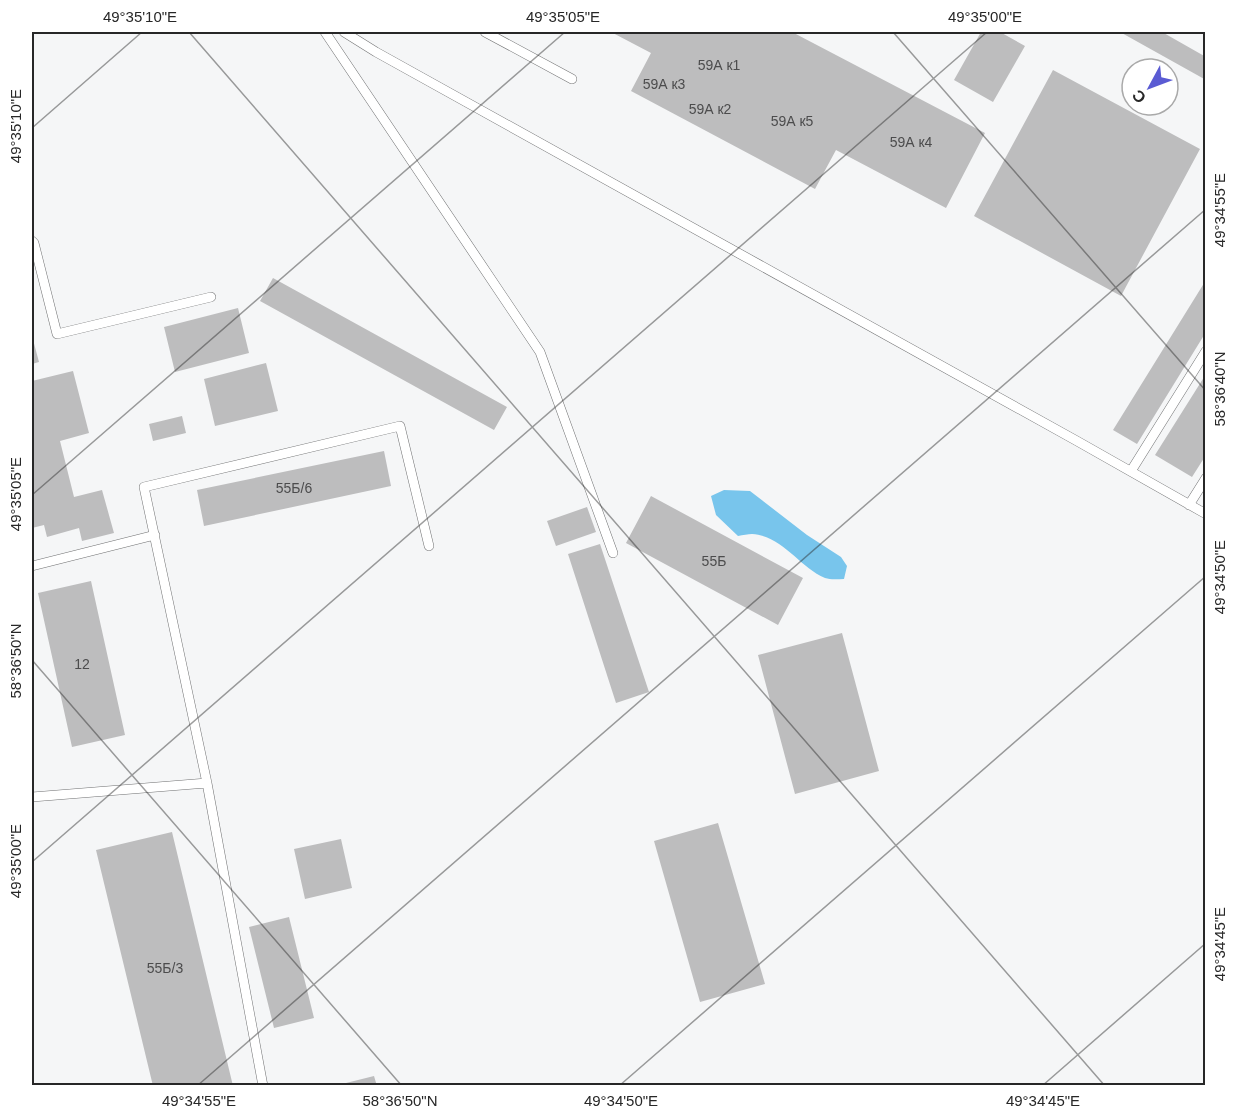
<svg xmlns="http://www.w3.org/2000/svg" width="1237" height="1117" font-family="Arial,sans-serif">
  <rect width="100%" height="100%" fill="#f5f6f7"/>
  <path fill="#78c5ec" d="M724,490L750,491L807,535L841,557L847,566L844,579C838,579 831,580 825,578C799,567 783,536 752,534C748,534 743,535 738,536L716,515L711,496Z"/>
  <path fill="#bdbdbe" d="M611,32H792L985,133L946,208L836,150L815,189L631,91L651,53Z
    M981,32H1000L1025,46L993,102L954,80Z
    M1120,32H1162L1206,57V80Z
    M1053,70L1200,149L1121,296L974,216Z
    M273,278L507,407L494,430L260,301Z
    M1206,280V332L1137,444L1113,430Z
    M238,308L249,353L175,372L164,327Z
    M32,336L39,362L32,364Z
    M266,363L278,411L215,426L204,379Z
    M73,371L89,433L60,441L74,497L102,490L114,533L82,541L79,528L47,537L44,525L32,528V381Z
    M1206,374V455L1192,477L1155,455Z
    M182,416L186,433L153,441L149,424Z
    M384,451L391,486L204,526L197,490Z
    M651,496L803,578L778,625L626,543Z
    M587,507L596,532L556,546L547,521Z
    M600,544L649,692L616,703L568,554Z
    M91,581L125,735L72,747L38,593Z
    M842,633L879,771L795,794L758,655Z
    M718,823L765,984L700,1002L654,841Z
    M172,832L233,1086H153L96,850Z
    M341,839L352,888L305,899L294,849Z
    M289,917L314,1018L274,1028L249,927Z
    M374,1076L377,1086H338V1085Z"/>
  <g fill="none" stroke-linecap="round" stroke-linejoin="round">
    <g stroke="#717273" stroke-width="10">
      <path id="service" d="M325,32L540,352L613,553
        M344,32L376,52L1077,441L1206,514
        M485,32L572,79
        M32,241L34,243L57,334L211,297
        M1131,471L1206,351
        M1189,505L1206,478
        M32,566L155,535
        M207,783L263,1086
        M32,797L207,783L144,487L400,426L429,546"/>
    </g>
    <use href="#service" stroke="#fff" stroke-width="9"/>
  </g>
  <path fill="none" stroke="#272727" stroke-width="1.5" stroke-opacity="0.45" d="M189,32L1105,1086M893,32L1206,391M32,128L142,32M32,495L565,32M32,660L402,1086M32,862L987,32M197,1086L1206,209M619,1086L1206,576M1042,1086L1206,943"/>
  <g text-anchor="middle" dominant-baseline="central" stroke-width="4.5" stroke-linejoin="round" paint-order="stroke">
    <g font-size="14" fill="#4c4c4d">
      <text x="719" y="65">59А к1</text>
      <text x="664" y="84">59А к3</text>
      <text x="710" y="109">59А к2</text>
      <text x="792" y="121">59А к5</text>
      <text x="911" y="142">59А к4</text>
      <text x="294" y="488">55Б/6</text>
      <text x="714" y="561">55Б</text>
      <text x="82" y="664">12</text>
      <text x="165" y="968">55Б/3</text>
    </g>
  </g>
  <rect width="1237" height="1117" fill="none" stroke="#ffffff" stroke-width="66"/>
  <g transform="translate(1150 87) rotate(229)"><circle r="28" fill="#ffffff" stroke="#a9a9a9" stroke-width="1.5"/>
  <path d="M0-4.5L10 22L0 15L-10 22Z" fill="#5a5bd3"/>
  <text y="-9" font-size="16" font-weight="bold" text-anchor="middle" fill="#272727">С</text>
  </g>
  <rect x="33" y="33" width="1171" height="1051" fill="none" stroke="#272727" stroke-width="2"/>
  <g font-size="15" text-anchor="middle" fill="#272727">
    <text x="140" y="22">49°35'10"E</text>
    <text x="563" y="22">49°35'05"E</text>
    <text x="985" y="22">49°35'00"E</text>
    <text transform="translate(16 126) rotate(-90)" y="5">49°35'10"E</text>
    <text transform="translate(1220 210) rotate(-90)" y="5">49°34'55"E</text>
    <text transform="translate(1220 389) rotate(-90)" y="5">58°36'40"N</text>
    <text transform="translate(16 494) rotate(-90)" y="5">49°35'05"E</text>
    <text transform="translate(1220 577) rotate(-90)" y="5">49°34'50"E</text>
    <text transform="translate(16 661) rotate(-90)" y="5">58°36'50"N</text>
    <text transform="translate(16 861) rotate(-90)" y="5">49°35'00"E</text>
    <text transform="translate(1220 944) rotate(-90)" y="5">49°34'45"E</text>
    <text x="199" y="1106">49°34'55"E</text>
    <text x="400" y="1106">58°36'50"N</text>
    <text x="621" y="1106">49°34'50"E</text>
    <text x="1043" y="1106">49°34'45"E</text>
  </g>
</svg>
